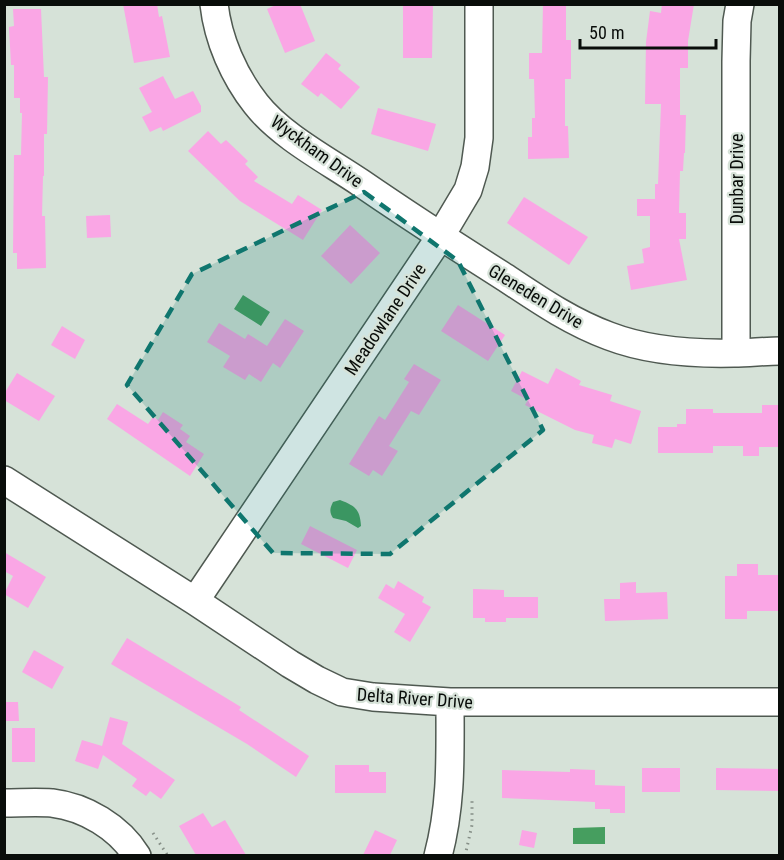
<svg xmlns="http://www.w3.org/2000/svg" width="784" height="860" font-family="'Roboto Condensed',sans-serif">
  <rect width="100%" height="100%" fill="#d6e2d8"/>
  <path fill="#469e5f" d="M243,295L270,312L261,326L234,309Z
    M340,500C356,506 360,510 361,526L358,528L346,521L333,518C329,512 330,508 333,502Z
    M605,827V844H573V828Z"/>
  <path fill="#faa6e5" d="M123,4H157L159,17L162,16L170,57L134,63Z
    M278,4H300L315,41L285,53L267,9Z
    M403,4H433L432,58H403Z
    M543,4H566V40H571V79H565V126H568L569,158L528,159V137H532V118H535L534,79H529V53H542Z
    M662,4H694L688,41V68H680V115H686L685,153H684L683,171H680L679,213H686V239H679L687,280L631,290L627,266L644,263L642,249L650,247V216H637V199H655V184H658L661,104H645L646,42L650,11L661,13Z
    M13,9H41L44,77H48L47,134H44V176H43L42,216H45L46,268L17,269V253H13L14,155H21L22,113H20V98H14V65H11L9,27L14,26Z
    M326,53L341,65L338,69L360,87L341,109L321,93L318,97L301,84Z
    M163,76L175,99L193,91L201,106V112L163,131L161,127L150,132L142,117L152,112L139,88Z
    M378,108L436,124L428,151L371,134Z
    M208,131L221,144L226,140L248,161L245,164L258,177L254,181L292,204L298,195L322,210L303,240L240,201L188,151Z
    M524,197L588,237L569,265L507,223Z
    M110,215L111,237L87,238L86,216Z
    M350,225L380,253L351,284L321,256Z
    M458,305L505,335L488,361L441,331Z
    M285,319L304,331L280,368L273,363L261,382L249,374L245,380L223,367L230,356L207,342L219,323L245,339L248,334L267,346Z
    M62,326L85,340L75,359L51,345Z
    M414,364L441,380L419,415L411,411L389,446L398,451L382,476L373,470L369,476L349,464L379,416L385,420L409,382L404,379Z
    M556,368L581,381L579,385L612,395L610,401L641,411L631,444L615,439L612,448L592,443L594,435L575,430L525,405L528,400L511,391L522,371L548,384Z
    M17,373L55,396L39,421L4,400V394Z
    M117,404L148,424L153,417L158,420L163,412L183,425L180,429L190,436L186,442L204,454L190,476L107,419Z
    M762,405H780V447H759V456H743V446H713V453H658V427H677V424H686V409H713V413H762Z
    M310,526L357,550L348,568L301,544Z
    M4,552L46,577L28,608L4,594L13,576L4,571Z
    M737,564H758V575H780V611H747V619H725V576H737Z
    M398,581L424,597L422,602L431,607L410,642L394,632L405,614L378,598L386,584L394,589Z
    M636,582V593L667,592L668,619L605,621L604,599H620V583Z
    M473,589L504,590V597H538V618H506V622H485V618H473Z
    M127,638L241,707L239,710L309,756L296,777L247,744L111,664Z
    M34,650L64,667L52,689L22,672Z
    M4,702H18L19,721H4Z
    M110,717L128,722L122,744L175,780L161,799L150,791L146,796L132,786L137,779L103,755L98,769L75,761L82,740L102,746Z
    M12,728H35V762H12Z
    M335,765H369V772H386V793H335Z
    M642,768H680V792H642Z
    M716,768L780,769V791L716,790Z
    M570,769L595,770V785L625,786V813H610V809H595V802L502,798V770L570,772Z
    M203,813L212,827L225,820L246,855H196L179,826Z
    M375,830L397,840L390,855H363Z
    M522,830L537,833L534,848L519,845Z"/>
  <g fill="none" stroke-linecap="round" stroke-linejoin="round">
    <g stroke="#4f5951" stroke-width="30">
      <path id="minor" d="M214,4C218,40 234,76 256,104C281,136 327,160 361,183C409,216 457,247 506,278C539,300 571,322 609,336C648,351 692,354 734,353C749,353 764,351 780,351
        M736,353V61L737,21L740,4
        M4,480L195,601L290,664L317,680L342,692L373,697L450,702H780
        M195,601L440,237L468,190L475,167L479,138V4
        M4,803C20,803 36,802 52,803C85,807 119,827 137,856
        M438,856C452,803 450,756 450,702"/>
    </g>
    <path stroke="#858e86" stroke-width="3" stroke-dasharray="1.5 4.5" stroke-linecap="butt" d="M153,833L168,856
      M465,856L472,825V798"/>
    <use href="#minor" stroke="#fff" stroke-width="27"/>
  </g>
  <path fill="#0f766e" fill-opacity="0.2" stroke="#0f766e" stroke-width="4.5" stroke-dasharray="12 8" stroke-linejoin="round" d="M364,192L458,261L543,430L390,554L273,553L127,385L192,274Z"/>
  <g text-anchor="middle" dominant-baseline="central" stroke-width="4.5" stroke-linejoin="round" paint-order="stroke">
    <g font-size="18" fill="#090d0a" stroke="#d6e2d8">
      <text transform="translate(317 151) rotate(36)">Wyckham Drive</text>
      <text transform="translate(736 179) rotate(-90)">Dunbar Drive</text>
      <text transform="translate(536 296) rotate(31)">Gleneden Drive</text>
      <text transform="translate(385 319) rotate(-56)">Meadowlane Drive</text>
      <text transform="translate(415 698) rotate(4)">Delta River Drive</text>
    </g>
  </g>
  <rect width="784" height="860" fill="none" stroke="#090d0a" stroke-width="12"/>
  <path d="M580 39v9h136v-9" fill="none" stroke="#090d0a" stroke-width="3"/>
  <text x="589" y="39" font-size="18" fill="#090d0a" stroke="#d6e2d8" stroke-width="4.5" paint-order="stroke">50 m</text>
</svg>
